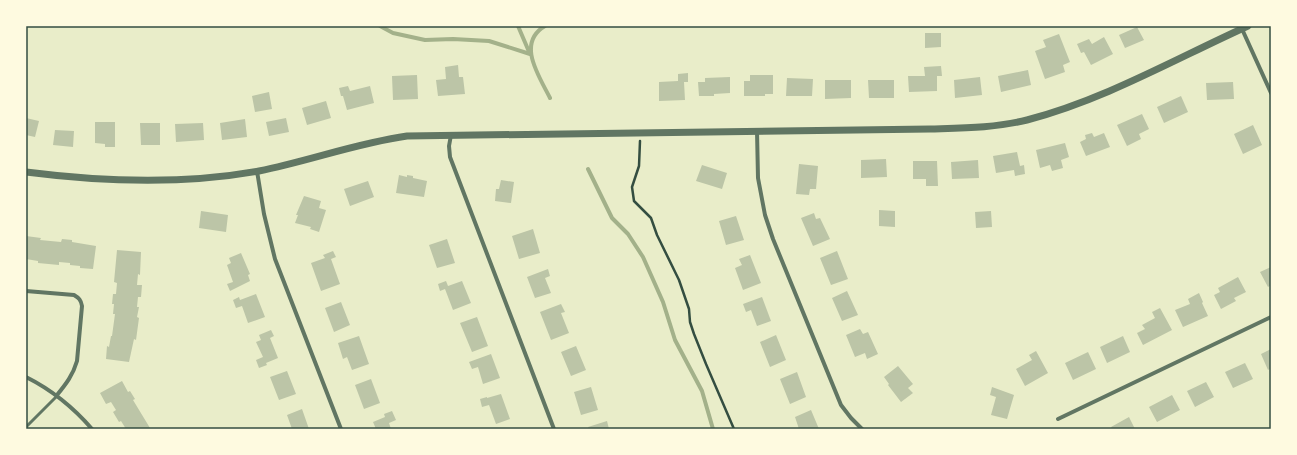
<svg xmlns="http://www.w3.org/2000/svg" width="1297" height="455" font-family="Inter,sans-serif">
  <rect width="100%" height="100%" fill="#e9edc9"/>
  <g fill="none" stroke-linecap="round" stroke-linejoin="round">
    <path stroke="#a3b18a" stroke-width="4" d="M380,26L393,33L425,40L453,39L489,41L530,54L518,26
      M545,26C516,43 539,76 550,98
      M588,169L612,218L628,234L643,257L663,302L675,340L702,391L713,429"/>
  </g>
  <path fill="#bcc5a7" d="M1137,27L1144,40L1125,48L1119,35Z
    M925,33H941V47L925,48Z
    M1059,34L1070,62L1063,65L1065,72L1045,79L1035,51L1046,47L1043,40Z
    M1104,37L1113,54L1091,65L1084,52L1081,53L1077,44L1089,39L1092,44Z
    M458,65L459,77H463L465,94L438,96L436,80L446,79L445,67Z
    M941,66L942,76H937V91L909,92L908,76H925L924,67Z
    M1028,70L1031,85L1001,92L998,76Z
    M688,73V82H684L685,100L659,101V82L678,81V74Z
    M417,75L418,99L393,100L392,76Z
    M750,75H773V94H765V96H744V81H750Z
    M730,77V93L714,94V96H699L698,82H705V78Z
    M980,77L982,95L955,98L954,80Z
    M787,78L813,79L812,96H786Z
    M825,80H851V98L825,99Z
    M868,80H894V98H869Z
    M1233,82L1234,99L1207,100L1206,83Z
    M348,86L350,91L370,86L374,103L347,110L343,96H341L339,88Z
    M269,92L272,109L255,112L252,96Z
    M1181,96L1188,112L1164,123L1157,107Z
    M326,101L331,118L307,125L302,108Z
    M1142,114L1149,129L1139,134L1141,139L1127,146L1117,125Z
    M26,118L39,121L35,137L26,135Z
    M286,118L289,132L269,136L266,122Z
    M245,119L247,137L222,140L220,123Z
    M95,122H115V147H105V144L95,143Z
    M140,123H160V145H141Z
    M203,123L204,140L176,142L175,124Z
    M1253,125L1262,145L1243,154L1234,134Z
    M55,130L74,131L73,147L53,145Z
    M1092,133L1094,137L1104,133L1110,147L1086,156L1080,142L1086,139L1085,135Z
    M1065,143L1069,157L1061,160L1063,168L1052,171L1050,165L1040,168L1036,150Z
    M1017,152L1020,166L1024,165L1025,174L1015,176L1014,170L996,173L993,156Z
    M886,159L887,177L861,178V160Z
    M978,160L979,178L952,179L951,162Z
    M913,161H937L938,186H926V179H913Z
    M799,164L818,166L816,189H810L809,195L796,194Z
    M702,165L727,173L722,189L696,181Z
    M399,175L407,177V175L413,176V178L427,181L424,197L396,193Z
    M501,180L514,182L511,203L495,201L496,189H499Z
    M368,181L374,197L350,206L344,189Z
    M304,196L321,201L319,208L326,210L319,232L310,229L311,227L295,223L298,215H296Z
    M879,210L895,211V227L879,226Z
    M201,211L228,215L226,232L199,228Z
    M991,211L992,227L976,228L975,212Z
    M814,213L816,219L820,218L830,239L813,246L801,218Z
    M736,216L744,240L726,245L719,221Z
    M533,229L540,253L519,259L512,236Z
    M26,236L41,238L40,240L61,242L62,239L72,240V242L96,246L93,269L80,268V266L70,265V263L59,262V265L38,263V261L26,259Z
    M447,239L455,263L437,268L429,245Z
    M117,250L141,252L140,275L138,274L137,285H142L141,297H138L137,307H139L137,317L139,318L136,340L134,339L129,362L106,359L107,346L109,347L111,336H112L115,314H113L114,304H112L113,294H116L117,283L114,282Z
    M333,251L336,257L331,259L340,284L321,291L311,263L325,258L323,255Z
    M837,251L848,279L831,285L820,258Z
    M241,253L250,274L248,275L250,281L230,291L227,284L233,282L227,265L231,263L229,258Z
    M750,255L761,283L743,290L735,268L742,265L739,259Z
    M1271,267V285L1268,287L1260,272Z
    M548,269L550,276L545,278L551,293L535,298L527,277Z
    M1238,277L1246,292L1234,298L1236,301L1221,309L1214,295L1220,292L1218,288Z
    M446,281L448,286L462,281L471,303L453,310L445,289L440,291L438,284Z
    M847,291L858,315L842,321L832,298Z
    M1199,293L1203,302L1202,303L1208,316L1183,327L1175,310L1190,304L1188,299Z
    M256,294L265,317L248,323L242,306L236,308L233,300L239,297L240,300Z
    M762,297L771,321L757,326L751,310L746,312L743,304Z
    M341,302L350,325L334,332L325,308Z
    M561,304L565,312L561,313L569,333L551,340L540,312Z
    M1160,308L1172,330L1143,345L1137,333L1145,329L1142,325L1155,318L1152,312Z
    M477,317L488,346L472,352L460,323Z
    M860,329L863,334L868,332L878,354L867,359L865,353L855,357L846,335Z
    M271,330L274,336L270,338L278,358L266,363L267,365L259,368L256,360L263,357L256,342L261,340L259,335Z
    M776,335L786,360L770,367L760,342Z
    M359,336L369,364L352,370L347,357L343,359L338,343Z
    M1123,336L1130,352L1107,363L1100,347Z
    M576,346L586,370L571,376L561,352Z
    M1271,349V368L1268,370L1261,354Z
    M1036,351L1048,373L1025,386L1016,369L1032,360L1029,355Z
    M1088,352L1096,369L1073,380L1065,363Z
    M491,354L500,378L483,384L478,367L472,369L469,362Z
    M1245,363L1253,379L1233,388L1225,372Z
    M898,366L913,384L908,388L913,393L901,402L888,385L889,384L884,377Z
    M287,371L296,394L279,400L270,377Z
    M797,372L806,397L790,404L780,379Z
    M371,379L380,403L364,409L355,385Z
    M122,381L128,392L130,391L135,399L133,400L150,428L148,429H126L121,421L119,422L113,412L116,410L111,402L106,404L100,393Z
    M1206,382L1214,397L1195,407L1187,391Z
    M591,387L598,410L581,415L574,392Z
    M992,387L1014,395L1007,419L991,415L996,397L990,395Z
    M501,394L510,419L496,424L489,405L482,407L480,399L487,397V398Z
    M1172,395L1180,410L1157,422L1149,407Z
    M302,409L309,429H292L287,415Z
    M811,410L819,429H799L795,417Z
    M392,411L396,420L389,423L391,429H376L373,422L385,417L384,414Z
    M1129,417L1135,429H1112L1111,427Z
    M607,421L609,429H589L588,427Z"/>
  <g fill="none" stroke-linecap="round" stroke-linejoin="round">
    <path stroke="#344e41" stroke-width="2.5" d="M640,141L639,166L632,187L634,201L651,218L657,235L679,280L689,309L690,322L694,334L706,364L734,429"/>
    <path stroke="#617663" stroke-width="3" d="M26,427L57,396"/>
    <path stroke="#617663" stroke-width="4" d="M1242,29L1271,93
      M757,131L758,178L765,215L773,239L841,405L851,418L862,429
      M451,135L449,146L450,157L554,429
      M257,171L264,214L275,259L341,429
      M26,291L74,295C79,298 81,300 82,306L77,361C73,375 66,384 57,395
      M26,377C52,390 73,407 92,429
      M1058,419L1271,317"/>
    <path stroke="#617663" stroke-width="7" d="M26,172C104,182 182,185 259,171C309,161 357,143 407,136L930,129C962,128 995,128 1027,120C1104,100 1175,59 1248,26"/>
  </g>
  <rect width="1297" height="455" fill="none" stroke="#fefae0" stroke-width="54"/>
  <rect x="27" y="27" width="1243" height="401" fill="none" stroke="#344e41" stroke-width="1.5"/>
</svg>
